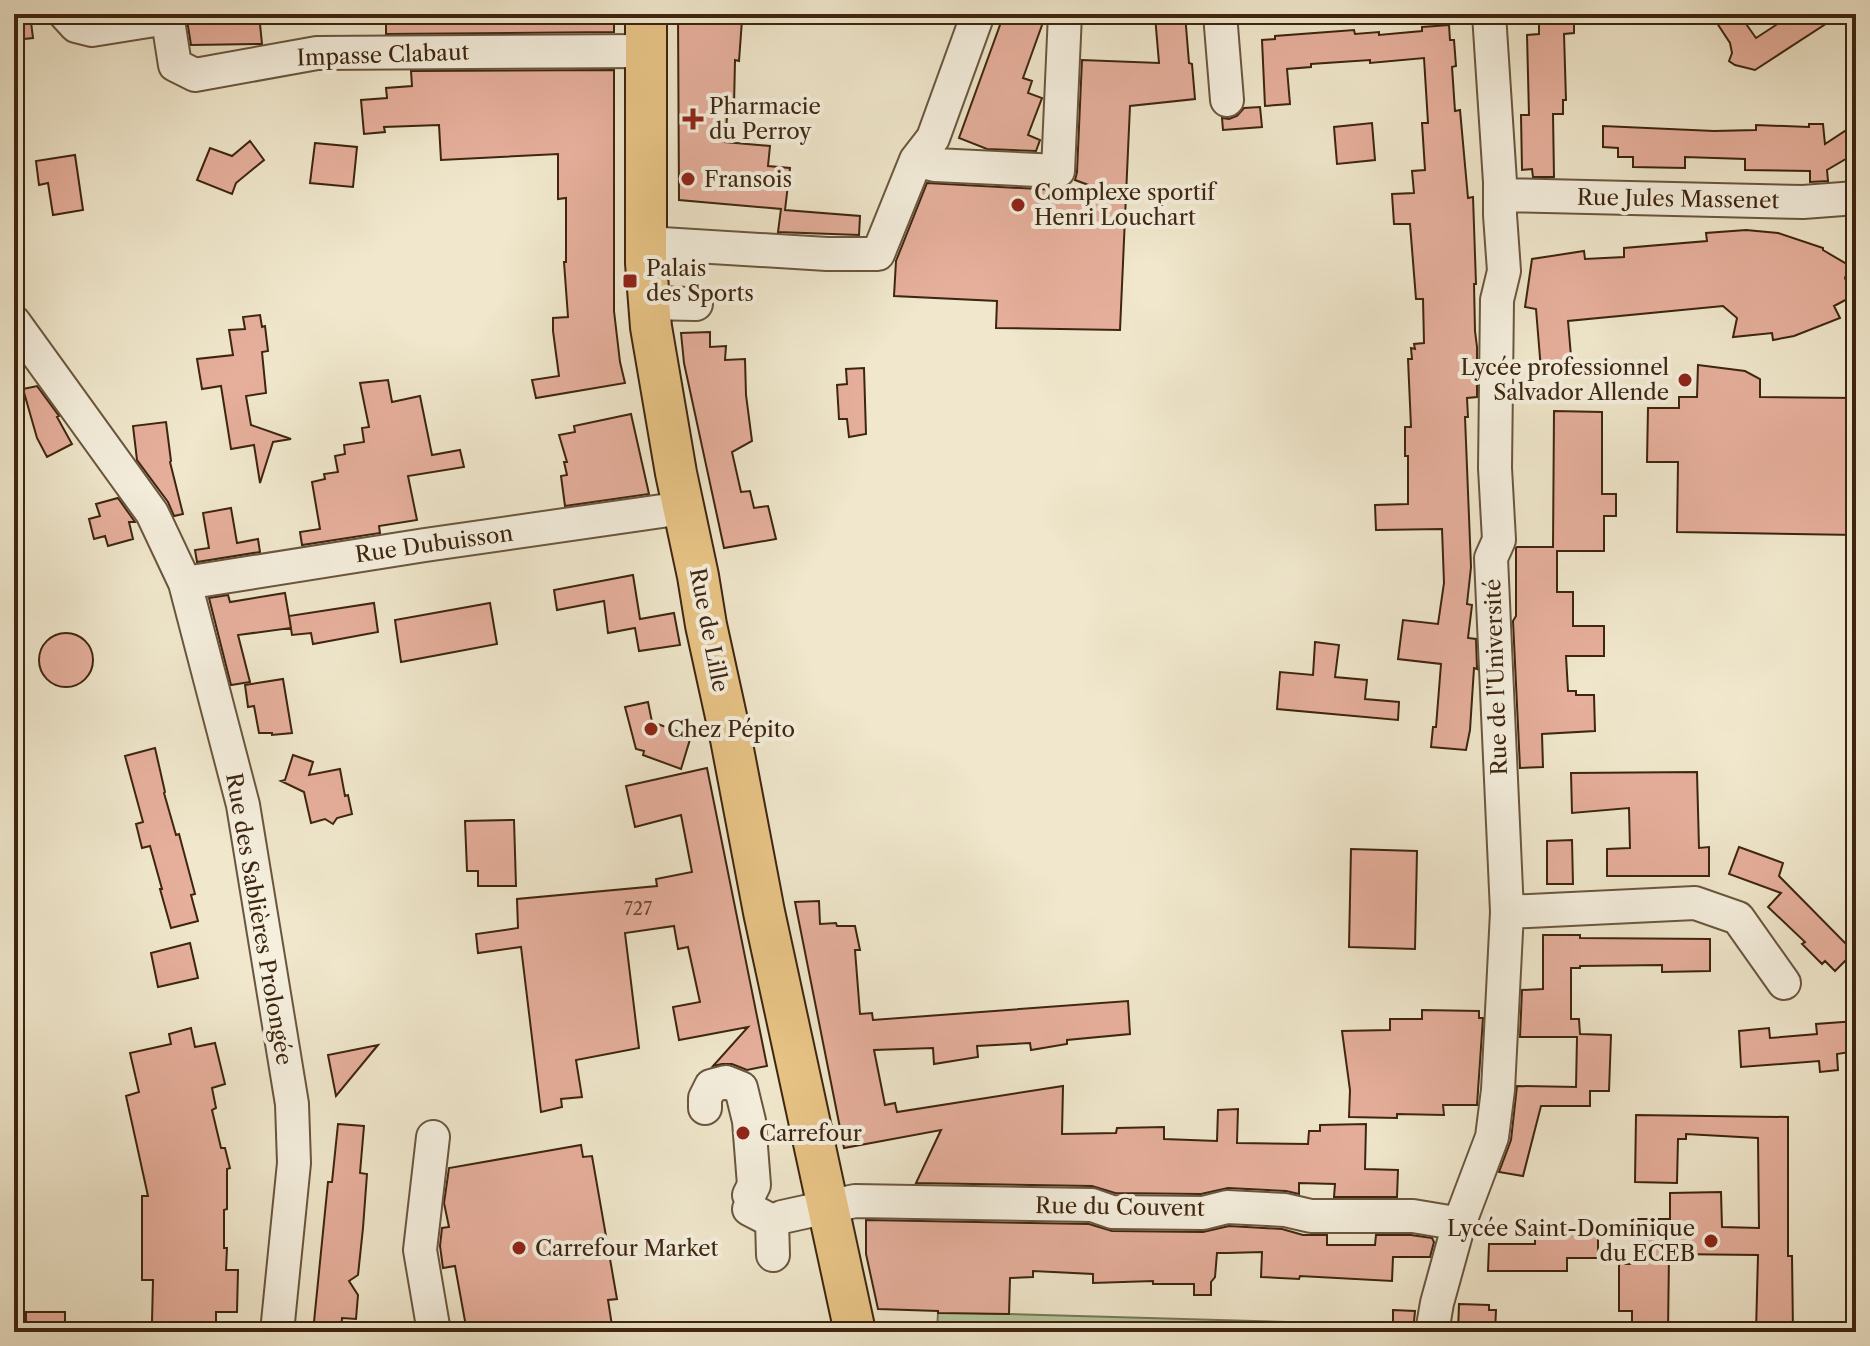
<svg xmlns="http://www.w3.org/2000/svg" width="1870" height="1346" font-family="'Libre Caslon Text',serif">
  <rect width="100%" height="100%" fill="#f0e7cc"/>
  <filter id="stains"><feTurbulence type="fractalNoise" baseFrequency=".0025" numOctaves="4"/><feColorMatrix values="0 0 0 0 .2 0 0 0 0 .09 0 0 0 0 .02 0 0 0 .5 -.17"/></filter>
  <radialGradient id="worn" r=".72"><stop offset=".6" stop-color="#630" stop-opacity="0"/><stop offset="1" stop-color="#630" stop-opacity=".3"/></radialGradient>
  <path fill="#b5c69b" stroke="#797655" stroke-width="2" d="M938,1312L1391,1325L1392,1332H937Z"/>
  <path fill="#e6af9c" stroke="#3d250f" stroke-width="2" d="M14,14H30L33,38L14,40Z
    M186,14H259L262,44L191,45Z
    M386,14H614V32L386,34Z
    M678,14H725L726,19L742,20L739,61L735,60L734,106L728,105L725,142L770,146L768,166L790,168L785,210L860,216L859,235L778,232L781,209L679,200Z
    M1004,14H1046L1023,78L1032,81L1028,93L1042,98L1028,135L1040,140L1036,151L987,149L959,138Z
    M1185,14L1189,63L1192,64L1195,99L1130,106L1120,330L996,328L997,301L894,296L896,261L927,183L1057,190L1066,188L1102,190L1075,180L1077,172L1082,60L1159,63L1155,16Z
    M1539,14H1574V33L1564,34L1566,100H1563V114H1553L1554,177H1533L1532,169L1522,170L1521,115H1529L1527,35L1539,34Z
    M1711,14H1739L1756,38L1793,14H1841L1755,70L1735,65L1729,61L1732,53L1730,43Z
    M1449,25L1450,40H1454L1456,66L1452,67L1455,111L1460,110L1468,198L1473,197L1476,284H1474L1475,331L1477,347V397L1467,398L1468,417H1465L1471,567L1467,604L1472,605L1468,638L1476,639L1477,669L1474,668L1470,730L1466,750L1431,747L1433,727H1436L1441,664L1398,659L1403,620L1438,624L1444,583L1442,529L1376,530L1375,505L1408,504V456H1405V427H1411L1408,359H1412L1411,348L1415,349L1414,344L1424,343L1423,299H1416L1410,224H1394L1392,194L1414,193L1412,171L1425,170L1422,123H1428L1424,58L1370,63V60L1311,64V67L1287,69L1290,104L1265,106L1262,40L1275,39V36L1354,30L1355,34L1379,32V35L1422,31V27Z
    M614,70V311L620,362L625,383L536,398L532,380L559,376L553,331V318L568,317L564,262H566V198L558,199V154L441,160L439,125L384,127L385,132L364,134L361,100L387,98L386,88L412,86L411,71Z
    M1260,107L1262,127L1223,130L1222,118L1229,119L1237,116L1244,108Z
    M1372,123L1375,160L1337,164L1334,127Z
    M1809,124H1823L1825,144L1848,129L1856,142V153L1827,170L1828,181L1810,182V171L1745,170V159L1685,157V168L1633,167V157H1618V148L1603,147V126L1714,131L1756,130V125L1809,127Z
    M250,141L264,160L236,183L232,194L197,180L210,148L232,156Z
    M315,143L357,147L353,187L310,183Z
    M75,155L83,210L53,215L48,183L39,185L36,161Z
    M1746,230L1778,233L1823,248V250L1850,266L1845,278L1853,296L1834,306L1840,318L1794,336L1773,340L1772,333L1733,337L1737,318L1723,306L1568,321L1572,368L1541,370L1536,309L1525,307L1532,259L1584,251L1585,259L1624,257V248L1707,241L1706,233Z
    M260,315L262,327L265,326L268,351L262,352L266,393L246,396L251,425L291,439L273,442L260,483L254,445L231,449L221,386L202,389L197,359L233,355L229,330L245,329L243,317Z
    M710,332V347L726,346L725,360L745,359L746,395L752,441L732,452L741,492L750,491L754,508L768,506L776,539L724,548L684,363L681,333Z
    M1698,365L1745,371L1760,379V397L1856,398V535L1677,532L1678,462H1647L1648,408H1679V397H1697Z
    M864,368L866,434L849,437L847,419H839L837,385L847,384L846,369Z
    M388,380L392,402L420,396L432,455L460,450L464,467L408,476L417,520L379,526L380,533L302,545L300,532L320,529L312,482L325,479L324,474L338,472L335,456L345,454L344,445L364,442L362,428L369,427L360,383Z
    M37,386L59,416L57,417L72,444L47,457L37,438L23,389Z
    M1554,411L1602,412V494H1616V516H1604V551H1557V592H1573V626H1604V656H1566L1568,691H1576V695H1594L1595,731L1542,734L1543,767L1520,768L1513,621L1516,616V548L1517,547H1553Z
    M631,414L649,494L565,506L561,476L567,475L564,462H567L559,435L575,432L574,426Z
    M166,422L171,461L170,462L183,514L174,516L168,502L137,460L133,426Z
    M118,498L135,522H129L133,539L108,546L105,536L94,539L89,519L100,516L96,504Z
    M231,508L237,543L258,539L260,552L197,562L195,550L209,548L203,513Z
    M633,575L640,619L674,613L680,645L639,651L635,628L608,633L604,601L557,610L554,590Z
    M285,593L291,628L238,635L250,682L231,685L209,598L228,595L230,602Z
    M374,603L378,632L313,644L311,633L292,635L289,616Z
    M490,603L497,644L401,662L395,620Z
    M39 660a27 27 0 1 1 54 0a27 27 0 1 1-54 0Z
    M1315,642L1339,645L1335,677L1367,680L1365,699L1399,702L1398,720L1277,709L1280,672L1313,675Z
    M283,679L292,733L272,735V733H259L254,706L248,707L245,685Z
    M648,702L652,722L691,736L681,769L643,755L644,751L636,749L625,707Z
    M155,748L165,792L164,793L176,835L179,834L195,894L191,895L198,921L171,928L160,889H162L150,846L142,848L136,824L143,822L125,756Z
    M293,755L313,762L309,775L340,769L345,796L348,795L352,814L337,818L333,824L325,819L311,823L304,792L281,781L285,780Z
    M707,768L767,1066L747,1070L732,1064H722L713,1066L748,1027L679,1040L673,1007L700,1002L688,947L678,949L674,926L625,933L639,1048L576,1060L582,1097L561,1099L562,1107L541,1112L521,947L478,953L476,934L518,928L517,899L657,886L656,879L692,872L681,815L635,827L626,786Z
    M1697,772L1699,848L1709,847V876H1607V849L1630,848L1629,808L1572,813L1571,773Z
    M514,820L516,886H478V871H467L465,821Z
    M1572,840L1573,884H1547V841Z
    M1739,847L1783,863L1779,876L1854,952L1835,971L1825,961L1822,964L1802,944L1805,942L1768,907L1781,893L1729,874Z
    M1351,849L1417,851L1415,949L1349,947Z
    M819,901L820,924L836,923L837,926H855L860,950H855L860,1014L872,1013L873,1020L1128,1001L1130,1034L1067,1040V1044L1031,1050L1030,1043L977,1046L978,1057L934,1064L933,1048L874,1050L885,1105L895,1103L897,1112L1063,1086L1062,1134L1116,1133L1117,1128L1164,1127V1139L1217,1141L1218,1110L1238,1109L1237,1143L1308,1144L1309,1131H1320V1125L1366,1124L1365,1169L1398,1170L1397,1197H1334L1335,1184L1299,1183V1194L1286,1191L1228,1188L1201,1194L1115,1193L1092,1186L916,1183L941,1130L844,1148L795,902Z
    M1543,935H1580V938L1710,939V971L1662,972V965L1580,966V968H1571V1019H1579L1580,1034L1611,1035L1609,1091H1590V1106H1541L1523,1176L1499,1172L1511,1140L1517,1086L1576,1087L1577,1037H1520L1522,990L1543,989Z
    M190,943L198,978L158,987L151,953Z
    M1422,1010L1479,1011V1018H1483L1477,1105H1443L1444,1115L1397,1114V1118L1349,1117L1350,1090L1342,1031L1390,1030V1019H1422Z
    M1856,1021V1051L1837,1054L1838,1070L1820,1072L1819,1061L1741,1067L1739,1031L1769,1028L1770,1038L1817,1034L1816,1024Z
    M191,1028L195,1047L215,1043L225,1084L212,1088L216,1108L212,1110L221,1148H225L230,1168L227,1169V1209L224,1210V1248H227L226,1270H238L237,1312H216V1332H194V1324L152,1322L153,1280H142V1196H148L126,1096L139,1092L130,1053L171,1044L169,1034Z
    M378,1045L336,1096L328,1055Z
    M1636,1115L1788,1117V1256H1792L1793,1332H1756L1758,1255L1669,1254L1668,1332H1632V1311H1619V1264H1633L1634,1219H1670V1193L1721,1192L1722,1227L1759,1228L1758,1138L1686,1134V1139H1678L1677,1183L1635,1182Z
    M338,1124L364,1126L360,1173L367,1174L363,1228L358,1275L349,1281L358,1295L356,1319L342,1318L341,1332H313L328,1182H332Z
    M581,1145L583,1157L592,1156L617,1299L608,1300L613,1332H467L455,1266L443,1268L440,1246L442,1228L449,1227L444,1203L449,1168Z
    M866,1220L1089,1224L1112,1231L1203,1232L1229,1226L1282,1229L1303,1235H1327V1245H1375L1376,1235H1411L1432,1238L1434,1242L1430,1257H1393L1392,1281L1300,1276L1299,1279L1261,1277L1262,1252L1227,1253H1217L1215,1277L1211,1282V1295H1194V1284H1153V1281L1093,1283V1274L1033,1271V1277L1010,1278L1009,1314L938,1313V1311L878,1309L866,1254Z
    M1535,1230L1593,1231L1598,1236V1258H1567V1271H1488L1489,1244H1535Z
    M1459,1304L1489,1305V1310H1496L1495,1332H1458Z
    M1393,1310L1415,1311L1413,1332H1393Z
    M26,1312H65V1332H26Z"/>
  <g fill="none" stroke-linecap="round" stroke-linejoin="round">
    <g stroke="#6a563e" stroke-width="36">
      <path id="minor" d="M65,14L76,26L92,30L167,18
        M167,14L175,65L195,75L317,53L646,51
        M1220,14L1227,100
        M916,160L935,165L1058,171L1065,14
        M1500,195L1803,202L1856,198
        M646,243L827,254H878L916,160L933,138L978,14
        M648,303L696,304
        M14,322L152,513L185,583L243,805L292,1104L294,1163L277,1332
        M185,583L425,545L683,508
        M1507,912L1695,903L1738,918L1784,983
        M705,1108V1098L711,1086L726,1082L741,1088L749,1121L754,1185L749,1195
        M433,1137L420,1250L434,1332
        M749,1209L772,1221L782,1217L855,1201L1092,1205L1112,1212L1203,1213L1227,1207L1285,1210L1311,1216H1413L1449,1222L1458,1227
        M772,1221L773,1255
        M1432,1332L1437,1303L1458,1227L1492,1137L1498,1090L1507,912L1491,558L1499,540L1495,468L1497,300L1504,271L1500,215V182L1489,14"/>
    </g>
    <g stroke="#3d250f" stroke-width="44">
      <path id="major" d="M646,14V263L651,327L676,473L698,576L706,625L731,739L764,912L855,1332"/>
    </g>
    <use href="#minor" stroke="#f5efde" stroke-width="32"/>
    <use href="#major" stroke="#e8c486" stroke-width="40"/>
  </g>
  <g fill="#8f2418" stroke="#f5efde" stroke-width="3">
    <path d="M689 107h8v8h8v8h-8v8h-8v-8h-8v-8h8z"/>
    <circle cx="688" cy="179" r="8"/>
    <circle cx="1018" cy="205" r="8"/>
    <rect x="622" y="273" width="16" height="16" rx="4"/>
    <circle cx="1685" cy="380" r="8"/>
    <circle cx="651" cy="729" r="8"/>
    <circle cx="743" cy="1133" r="8"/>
    <circle cx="1711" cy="1241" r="8"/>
    <circle cx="519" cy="1248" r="8"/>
  </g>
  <g text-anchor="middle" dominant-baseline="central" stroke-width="8" stroke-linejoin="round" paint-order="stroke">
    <g font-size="18" fill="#674832">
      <text x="638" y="909">727</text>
    </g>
    <g font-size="22" fill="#3d250f" stroke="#f5efde">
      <text transform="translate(383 55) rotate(-2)">Impasse Clabaut</text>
      <text transform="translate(1678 199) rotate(1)">Rue Jules Massenet</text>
      <text transform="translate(434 544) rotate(-8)">Rue Dubuisson</text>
      <text transform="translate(709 630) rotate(79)">Rue de Lille</text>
      <text transform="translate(1496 677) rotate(-92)">Rue de l'Université</text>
      <text transform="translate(259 919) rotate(80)">Rue des Sablières Prolongée</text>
      <text transform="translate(1120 1207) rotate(1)">Rue du Couvent</text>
    </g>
    <g font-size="22" fill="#3d250f" stroke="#f5efde" text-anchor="start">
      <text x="709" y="106">Pharmacie<tspan x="709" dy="25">du Perroy</tspan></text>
      <text x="704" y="179">Fransois</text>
      <text x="1034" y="192">Complexe sportif<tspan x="1034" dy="25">Henri Louchart</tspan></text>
      <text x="646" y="268">Palais<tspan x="646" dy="25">des Sports</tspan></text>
      <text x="1669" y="367" text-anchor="end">Lycée professionnel<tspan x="1669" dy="25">Salvador Allende</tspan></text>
      <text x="667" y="729">Chez Pépito</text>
      <text x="759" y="1133">Carrefour</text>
      <text x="1695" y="1228" text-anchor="end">Lycée Saint-Dominique<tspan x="1695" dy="25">du ECEB</tspan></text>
      <text x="535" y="1248">Carrefour Market</text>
    </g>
  </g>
  <rect width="1870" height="1346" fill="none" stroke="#f0e7cc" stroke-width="48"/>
  <rect x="16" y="16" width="1838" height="1314" fill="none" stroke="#3d250f" stroke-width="4"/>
  <rect x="24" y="24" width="1822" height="1298" fill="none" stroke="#3d250f" stroke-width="2"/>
  <rect width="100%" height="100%" filter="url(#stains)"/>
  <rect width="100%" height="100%" fill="url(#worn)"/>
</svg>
